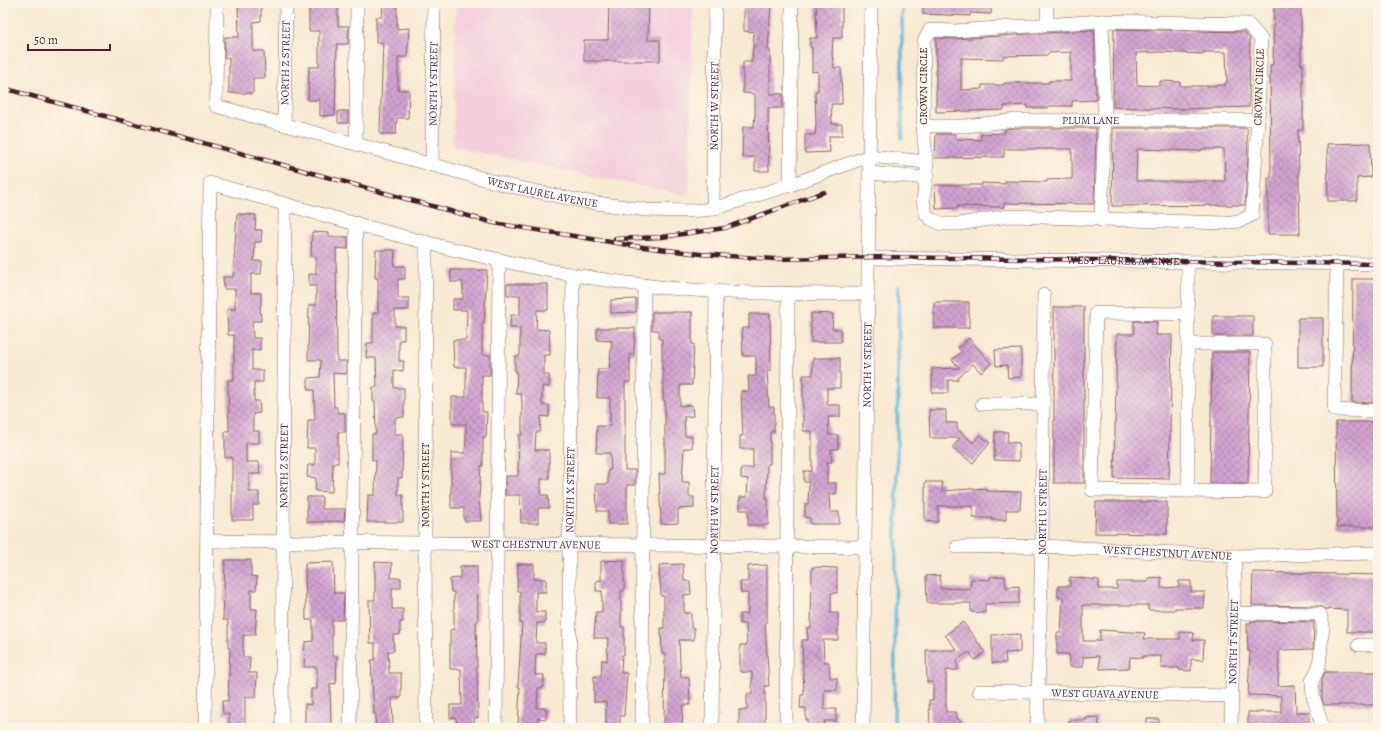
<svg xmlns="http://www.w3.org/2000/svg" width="1381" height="731" font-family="Alegreya,serif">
  <defs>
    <pattern id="building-cross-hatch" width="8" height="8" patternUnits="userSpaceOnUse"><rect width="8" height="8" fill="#d2a3d1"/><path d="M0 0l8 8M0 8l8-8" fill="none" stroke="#ac84aa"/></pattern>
  </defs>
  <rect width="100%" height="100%" fill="#fcf5e5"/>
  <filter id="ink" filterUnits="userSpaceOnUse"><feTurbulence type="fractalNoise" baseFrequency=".025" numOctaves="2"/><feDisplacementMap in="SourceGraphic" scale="8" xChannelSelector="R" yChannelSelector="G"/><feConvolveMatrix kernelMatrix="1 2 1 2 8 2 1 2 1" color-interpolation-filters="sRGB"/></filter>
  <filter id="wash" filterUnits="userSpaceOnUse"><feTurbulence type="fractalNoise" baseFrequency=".012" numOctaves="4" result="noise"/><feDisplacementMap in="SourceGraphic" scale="16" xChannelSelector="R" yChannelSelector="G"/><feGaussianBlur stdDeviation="0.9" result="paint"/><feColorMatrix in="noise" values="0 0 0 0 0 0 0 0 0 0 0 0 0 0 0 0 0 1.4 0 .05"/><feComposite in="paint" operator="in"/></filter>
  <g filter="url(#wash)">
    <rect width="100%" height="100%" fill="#f8e9d2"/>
    <path fill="#f4cfde" d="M456,3H693L689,196L453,147Z"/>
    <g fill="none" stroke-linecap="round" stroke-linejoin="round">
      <path stroke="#5fb6dc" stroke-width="3.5" d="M902,138V3
        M894,728L899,286"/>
    </g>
    <g id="blocks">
      <path fill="url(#building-cross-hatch)" fill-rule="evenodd" d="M238,3H261V21L253,22V51H264L265,78H253V93H229V58H224L225,37H239Z
        M309,3H338V26H349L348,44H337L335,115L320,116V100H308L309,67H319V31H309Z
        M383,3H397V29L409,28L407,57H398V90H409L408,118H397L396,134H380L383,42L376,43V17H382Z
        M609,3H649L648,40H660V61H584V40H608Z
        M744,3H771L768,50H770V94H783L782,108H768L769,171H755V157H742L743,127H754L755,113V94L743,93V62H752L754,32L744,31Z
        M816,3H833V5H842V38H833L832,55L834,68H841L842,104H831L832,124H842V136H829L830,152L805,153V135H815L816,124L815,91H818V71L812,72V48L810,47V38H817Z
        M923,3H991V14L970,13V16L923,14Z
        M1274,3H1301V65H1303V130H1298L1300,234H1268V178H1271L1270,65H1273Z
        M1114,29L1244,32L1250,39L1249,107L1179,109L1113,107ZM1160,52L1203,54V52H1226L1227,82L1225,83V85L1205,86H1180V82L1160,81V86L1137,85L1136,53Z
        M1094,30L1096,100L1072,101V106H1048V108H1027L1028,105L1004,106V110L936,112V38L954,39ZM1071,52V81H1049V83H1004V85H982V89L961,90V58L1003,59V56L1048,55V53Z
        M338,111H348V123H338Z
        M1016,128H1096L1094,204L1004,203V207L958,206V208L936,209L935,185H982V183L1005,184V181L1047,182V180L1072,179V149H1004V157L935,158L936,134H955V139L981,140V134L1005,133V129Z
        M1113,128H1247L1248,156L1245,205L1112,206ZM1137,149L1201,151V149H1224L1225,181H1136Z
        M1370,143L1371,177L1357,178V201H1328L1327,144Z
        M237,214L256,215L255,230H262L261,242H255L254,261H262L261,274H251V293H261V305H260L261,321H252L253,338H260V350H252V370H263V382H254V401H259L260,413L253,414V431H259V443H246V462H259L260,474H249V492H259V505H253V520H232V457L225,458V431H229L228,380H234V335H228L227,309H235V289H224L223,277H233Z
        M312,232L329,233V237H348V249L336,248L337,361H346V374L333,373L334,407H337V413H345V432H338V463H333L332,492L315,491L316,478L307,477L308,465H315V448H307L308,420H315L314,390H308V378L320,377L321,360H308L309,305H316V286H309V274H316V257L311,256Z
        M376,250H395L394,266H405V279H398V298H409V310H395V326H404V340H399V361H404L403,371L394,370V388H404V417L395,418V434H403L402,478H398V495H403V522H367L368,495H375L376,460H372V434H376L375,401H373V387H377L376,358H366L367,343H373V313H378V278H375Z
        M451,270H487L484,323H482V355H490V375H482V412H487L486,437H483V466H481L479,497L481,521H464V508H451V453H465L466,441V424H452V397H466V367H454L453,340H466L467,310H453V299H463V282H451Z
        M1353,279H1378V403L1352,402Z
        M507,284H548V310H537L536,329L549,330L550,355H544V375H549V387L542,386V405H549V417L541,416L540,432H536L535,450H549V479H541V495H548L549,508H538V523H521L520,495H505L506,476H518L519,435H522V402L521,394H516L517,371H515V356H520V328H510L511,315H520V295H507Z
        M636,299V312L611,313V300Z
        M934,302H969V328H934Z
        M1054,307H1084V483H1054Z
        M652,312H692V344H694L692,385H680V406L692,405L693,416L684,417L685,436H692V448H684L682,482H689V497H694V508L678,509V523L661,524L659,474H665V400H663V369H662V339H659V330H652Z
        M811,313L833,314L832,329H841V342H811Z
        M749,314H770L771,370H767L769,407H774V432H770V464H767L766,498H768V525H748V510H740V497H747L748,479L741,478V468H753V449H740V436H743L741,391H749L748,376H756V356H743L742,328H749Z
        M1213,316H1253V336H1213Z
        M1298,318H1323V367H1298Z
        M1134,321L1157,322L1156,335H1172L1169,479L1114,478L1117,334H1134Z
        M597,328H635L634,354H630V382H625V470H635V485H627V524H608V511H597L596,484H608V470H611L610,453H596L597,426H610V398H597L598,369H609L612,341L597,340Z
        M969,338L991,363L981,373L973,364L958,378V380H948V393H932V369L960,368L952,360L962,352L958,348Z
        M1021,349V377L1008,378L1007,365L996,366L995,350Z
        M1212,352H1250L1248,484L1210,483Z
        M813,358H840V388H827V405H840V417H828L829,435H838V449H831L832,462H827V483H836V494H829L830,512H839V524H810V518H805V504H808L809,482H804V471H812V431H803V375H813Z
        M929,410H946V423H957V429L973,443L980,435L990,443L973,463L952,448L960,438H930Z
        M1336,422H1378V527H1337Z
        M995,432H1008L1007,442L1019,443V461L994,460Z
        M925,482H942V491L986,488V491L1021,492L1020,510H1006V520H992V518H973V506H938V522L925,521Z
        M307,497H322V509H345L344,521L307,522Z
        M1096,502H1167V534L1095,533Z
        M225,560H251V576L257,577L256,590H251V609H257L255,635H243V657H250L249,673H257L256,697H245V728H229V714H223L222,701H228L230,648H228V620H223Z
        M624,560V591H621V627H624V655H622L621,673H627L624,716H620V728H606V702H594V676L601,677L602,660L607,661L608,638H594L596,612H602V591H596V581L601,580V561Z
        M333,562L334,593H344L343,620H332V656H337L336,684L330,683L331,728H305V704L311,705V689H317V667H304L305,642L313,641V620H306L305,563Z
        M375,562L392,563L391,578H401V588H392V609H403V622H400V635H393L394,651H388L389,673H401V698H392L393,728H375L376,714H374L371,660H375V643H370L369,600H375Z
        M518,564H534V579H546V592H536V612H545V623H537L536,643H545V654H536L535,675H544L543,688H538L537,708H546V719L538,718V728H518L520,687H518L522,623H520V591H517Z
        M683,564L684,581H690L691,594L684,595V613H691V628H694V640H679L680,664L681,677H689L690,705H683L682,728H664L665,654H662L661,628H664V596H661L659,565Z
        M767,565V623H765L769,686H765V728H739V710H747V694H752V672H740V645H747L746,624H740V614H748V593H741L740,582H748V566Z
        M460,566H477L478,621H476L478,718H474L475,728H457L456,718H450V705H462L461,669H450V630L454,629V592H451L450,579L460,578Z
        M812,567L837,568V593H831V613H838V640H823L824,662H829L830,678H837V690H824V709H836V721H824L825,728H808V720H806V708H800L801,695H804L802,640H808L807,628H811Z
        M1253,572L1377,575V632H1347V610L1326,609L1320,606L1252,605Z
        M940,575V588L970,589L971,579L990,580V577L1005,576L1006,587L1019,586V603L985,604V613L971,612V603H927L926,576Z
        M1070,577L1099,580V589H1117V582H1148V578L1161,577V588L1179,587V581H1191V592H1205L1204,608H1175V610H1148V605H1083V641H1100V630L1145,633L1144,639H1180V632L1194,633L1193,640H1204L1203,660L1191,659V671L1179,670V668H1161V656H1143V658L1130,657L1129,668L1100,669L1099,656L1083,657V667H1069V654H1057V633H1061L1063,597H1058V586H1070Z
        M1251,621L1314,622L1313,649L1279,650L1278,686L1295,685L1296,712H1309V728H1248V712H1281V696L1248,695L1250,651H1248L1247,623H1251Z
        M963,622L985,652L975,660L969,652L957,660L958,670H946V712H956V717L967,728H930L929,700H933V682H927L926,650H957L945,635Z
        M1020,634V652L1005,653L1006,663H992V635Z
        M1325,672H1378V705H1324L1322,698V679Z
        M1098,717L1099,728H1069V720H1086V718Z
        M1147,719H1159V728H1147Z"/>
    </g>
  </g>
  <g filter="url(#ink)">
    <use href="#blocks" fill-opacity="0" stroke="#876665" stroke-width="1"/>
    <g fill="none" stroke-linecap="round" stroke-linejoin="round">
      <g stroke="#876665" stroke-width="14">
        <g id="minor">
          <path id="s1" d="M217,3L216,106L510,186L582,201L647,210L691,211L713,209L793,184L869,156L926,162"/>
          <path d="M1047,3V24"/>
          <path d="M1102,21L1248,24L1261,39L1258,120L1252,215L1240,221L1223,223L1008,216L959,224H942L931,219L926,214L923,201L927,172L923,126L924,41L930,30L954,31Z"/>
          <path id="s2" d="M284,124L286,3"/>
          <path id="s3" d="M923,126H965L1016,120H1258"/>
          <path d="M356,144L357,3"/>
          <path id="s4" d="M432,165L434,3"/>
          <path d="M869,173L926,178"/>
          <path d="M790,185L792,3"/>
          <path id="s5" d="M713,209L715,3"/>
          <path d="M1101,220L1105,120L1102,21"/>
          <path d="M426,242L425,544L426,728"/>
          <path d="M868,258L1378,264"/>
          <path d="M1188,262V314"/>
          <path d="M1337,264L1334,410L1378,411"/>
          <path d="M1096,313L1188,314V344H1265V492L1092,490Z"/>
          <path d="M1188,344V491"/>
          <path d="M982,404H1043"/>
          <path id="s6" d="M207,541L865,547"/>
          <path id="s7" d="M957,547L1042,546L1235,556L1378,553"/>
          <path d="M1234,613L1320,614L1323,625L1319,667L1312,681L1313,696L1323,728"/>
          <path d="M1359,645H1378"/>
          <path id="s8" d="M979,691L1231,696"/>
          <path d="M205,728L210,183C352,223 496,267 642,285C717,295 793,293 868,294"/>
          <path id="s9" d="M282,728L285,204"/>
          <path d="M350,728L356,223"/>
          <path d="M496,728L499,260"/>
          <path id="s10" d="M570,728L569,545L573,275"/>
          <path d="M642,728L644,285"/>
          <path id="s11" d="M712,728L716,291"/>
          <path d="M786,728L788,293"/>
          <path id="s12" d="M863,728L871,3"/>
          <path id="s13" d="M1037,728L1042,546L1044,295"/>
          <path id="s14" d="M1231,728L1235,556"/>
        </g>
      </g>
      <use href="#minor" stroke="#fff" stroke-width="13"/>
      <g stroke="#4a1f2b" stroke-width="4.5">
        <g id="rail">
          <path id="s15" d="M3,88L494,223L635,246L700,254L774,259L884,257L1378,264"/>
          <path d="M615,239L662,237L725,228L824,192"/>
        </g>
      </g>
      <use href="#rail" stroke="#fcf5e5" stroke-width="3" stroke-dasharray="9" stroke-linecap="butt"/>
    </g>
  </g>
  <g text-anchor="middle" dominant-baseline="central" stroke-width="3" stroke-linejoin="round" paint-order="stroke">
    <g font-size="11" fill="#4a1f2b" stroke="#fcf5e5">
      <text stroke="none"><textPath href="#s2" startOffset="61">NORTH Z STREET</textPath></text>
      <text stroke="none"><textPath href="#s4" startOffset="81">NORTH Y STREET</textPath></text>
      <text transform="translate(923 86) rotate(-90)">CROWN CIRCLE</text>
      <text transform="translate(1259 87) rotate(-88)">CROWN CIRCLE</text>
      <text stroke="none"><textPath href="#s5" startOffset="103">NORTH W STREET</textPath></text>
      <text stroke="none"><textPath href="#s3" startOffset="168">PLUM LANE</textPath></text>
      <text stroke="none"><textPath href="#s1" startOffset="441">WEST LAUREL AVENUE</textPath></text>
      <text stroke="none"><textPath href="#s15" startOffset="1141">WEST LAUREL AVENUE</textPath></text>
      <text stroke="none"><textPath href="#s12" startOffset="363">NORTH V STREET</textPath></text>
      <text stroke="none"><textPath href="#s9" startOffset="262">NORTH Z STREET</textPath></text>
      <text transform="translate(425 485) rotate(-90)">NORTH Y STREET</text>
      <text stroke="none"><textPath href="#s10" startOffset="238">NORTH X STREET</textPath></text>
      <text stroke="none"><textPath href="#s11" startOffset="218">NORTH W STREET</textPath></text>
      <text stroke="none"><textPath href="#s13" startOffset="216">NORTH U STREET</textPath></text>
      <text stroke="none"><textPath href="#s6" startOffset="329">WEST CHESTNUT AVENUE</textPath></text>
      <text stroke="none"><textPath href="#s7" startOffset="211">WEST CHESTNUT AVENUE</textPath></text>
      <text stroke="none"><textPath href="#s14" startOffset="86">NORTH T STREET</textPath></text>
      <text stroke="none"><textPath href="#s8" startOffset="126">WEST GUAVA AVENUE</textPath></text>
    </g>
  </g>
  <rect width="1381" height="731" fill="none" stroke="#fcf5e5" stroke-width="16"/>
  <path d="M28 44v6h82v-6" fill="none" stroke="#4a1f2b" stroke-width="2"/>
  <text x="34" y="44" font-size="12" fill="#4a1f2b" stroke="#fcf5e5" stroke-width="3" paint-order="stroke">50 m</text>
</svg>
